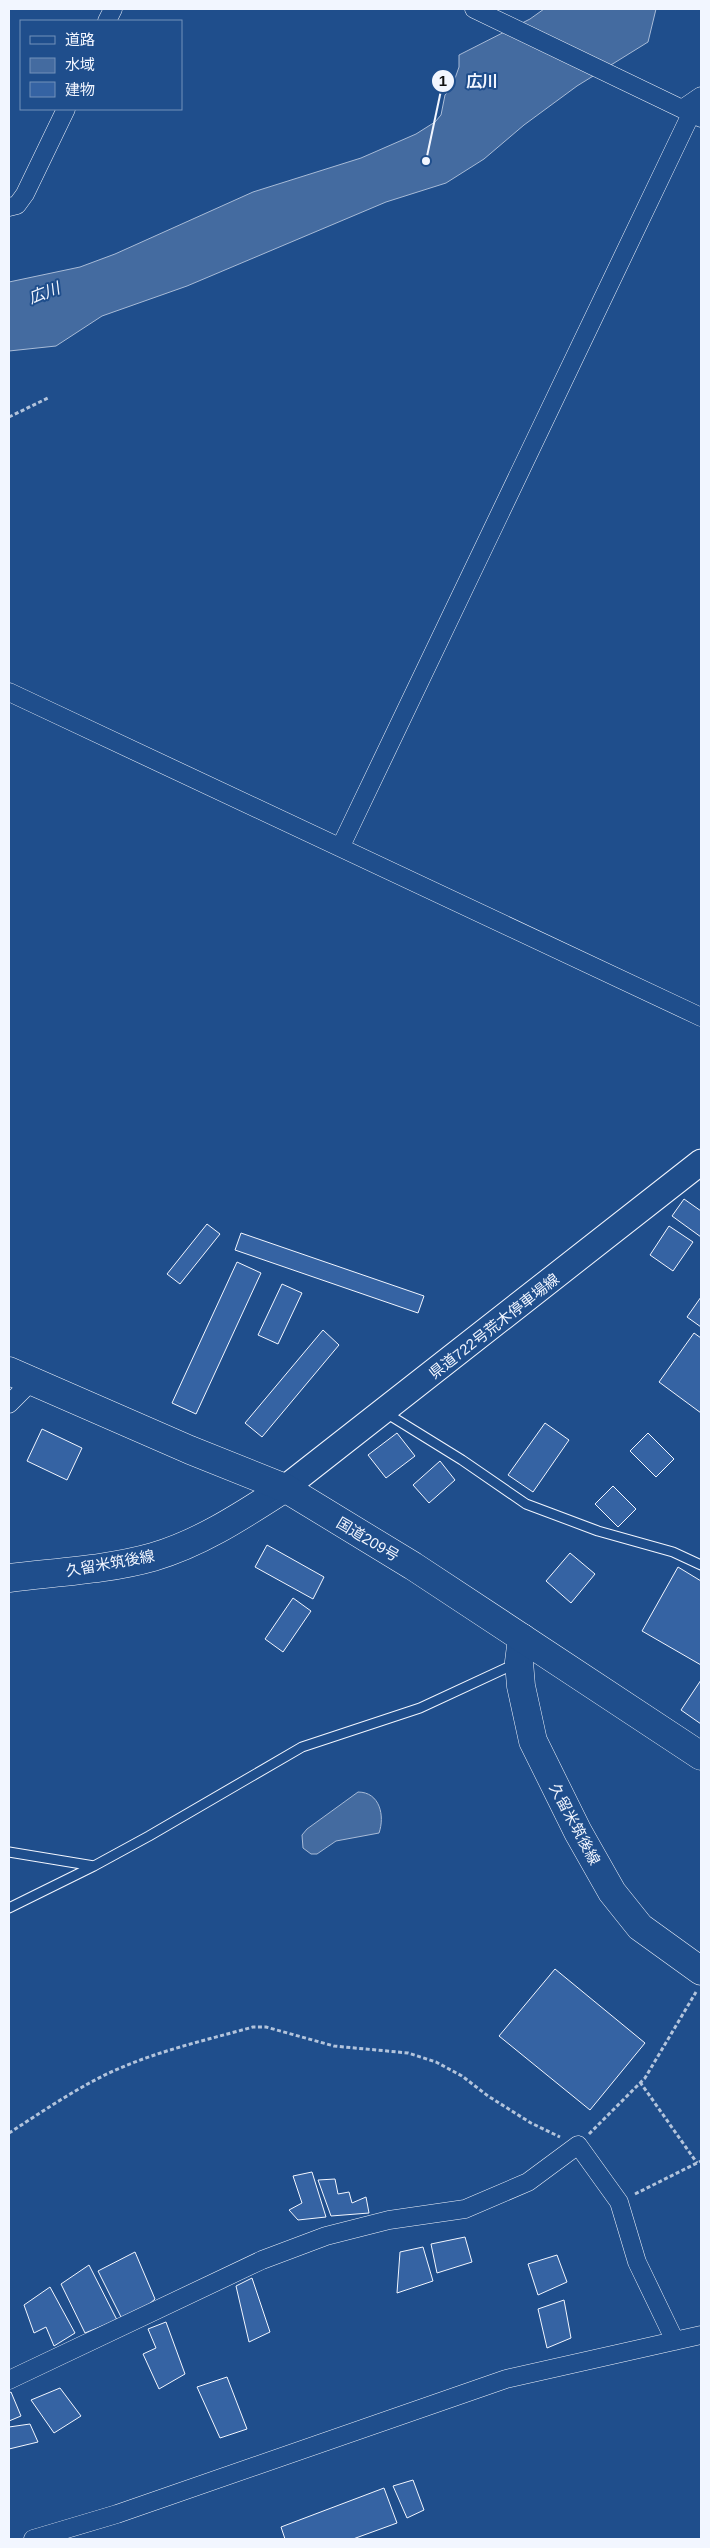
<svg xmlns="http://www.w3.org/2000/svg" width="710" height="2548" font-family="Arial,'Noto Sans JP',sans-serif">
  <rect width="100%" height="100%" fill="#1f4e8c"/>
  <path fill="#446ba0" stroke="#a8bbd7" d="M544,9H656L648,42L577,86L524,125L484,159L446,183L386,202L187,286L102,316L56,346L9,351V282L80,267L115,254L253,192L361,158L416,134L435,122L441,115L445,95L452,87L459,67V55L530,19Z
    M358,1792C380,1792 385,1816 379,1833L336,1841L317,1854H311L303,1848L302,1835L307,1829Z"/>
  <path fill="#3563a3" stroke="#f2f6ff" d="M684,1199L701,1211V1237L672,1216Z
    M207,1224L220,1234L180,1284L167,1274Z
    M669,1226L693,1242L673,1271L650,1255Z
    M241,1233L424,1296L418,1313L235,1250Z
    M237,1262L261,1273L196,1414L172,1403Z
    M282,1284L302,1293L278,1344L258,1335Z
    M701,1297V1327L687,1317Z
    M323,1330L339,1345L262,1437L245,1423Z
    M694,1333L701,1338V1413L659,1382Z
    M545,1423L569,1440L533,1492L508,1475Z
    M42,1429L82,1448L67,1480L27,1461Z
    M397,1433L415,1456L386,1478L368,1455Z
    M648,1433L674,1459L656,1477L630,1451Z
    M440,1461L455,1480L429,1503L413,1485Z
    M613,1486L636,1509L618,1527L595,1504Z
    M267,1545L324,1577L313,1599L255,1567Z
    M570,1553L595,1574L571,1603L546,1581Z
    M678,1567L701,1581V1665L642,1631Z
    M293,1598L311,1611L283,1652L265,1639Z
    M701,1680V1724L681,1710Z
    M555,1969L645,2043L590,2110L499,2036Z
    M312,2172L326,2217L298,2220L289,2210L302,2203L293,2176Z
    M335,2179L338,2194L349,2192L352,2203L366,2197L369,2213L331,2216L318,2180Z
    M465,2237L472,2262L437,2273L431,2244Z
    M423,2247L433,2281L397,2293L400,2252Z
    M135,2252L155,2299L125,2325L98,2271Z
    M557,2255L567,2282L538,2295L528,2264Z
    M89,2265L117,2320L85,2333L61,2284Z
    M252,2278L270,2332L249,2342L236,2286Z
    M50,2287L75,2333L54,2346L46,2327L34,2333L24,2305Z
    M564,2300L571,2338L547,2348L538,2309Z
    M166,2322L185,2374L159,2389L143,2354L156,2348L148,2329Z
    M227,2377L247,2429L220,2438L197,2387Z
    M60,2388L81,2416L54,2433L31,2400Z
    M11,2392L21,2416L9,2421V2393Z
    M30,2424L38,2442L9,2449V2427Z
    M413,2480L424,2510L407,2518L393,2486Z
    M384,2488L397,2523L353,2539H285L281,2527Z"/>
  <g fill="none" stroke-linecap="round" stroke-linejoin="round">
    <g stroke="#f2f6ff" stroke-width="11">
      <path id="lane" d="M386,1413L462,1460L526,1504L598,1531L673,1552L701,1565
        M9,1852L94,1866L149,1836L302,1747L420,1708L517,1663
        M9,1908L94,1866"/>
    </g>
    <g stroke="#f2f6ff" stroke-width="19">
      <path id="street" d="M474,9L701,118
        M107,21L113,9
        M682,109L701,96
        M9,207L17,205L25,194L66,109
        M9,692L701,1017
        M341,846L691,114
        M9,1404L32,1381
        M9,2380L262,2260L326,2236L389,2220L465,2209L528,2182L578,2145L619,2202L637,2262L675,2341
        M33,2539L117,2514L506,2379L701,2335"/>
    </g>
    <g stroke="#f2f6ff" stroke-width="27">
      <path id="secondary" d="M285,1488L701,1162"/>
    </g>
    <g stroke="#f2f6ff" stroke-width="29">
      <path id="primary" d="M9,1578C56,1572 107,1570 153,1557C201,1543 243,1515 285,1488
        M522,1638L519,1662L521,1686L533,1741L578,1832L612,1892L640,1927L701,1971"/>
    </g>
    <g stroke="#f2f6ff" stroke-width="29">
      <path id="highway" d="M9,1371L190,1450L285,1488L413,1566L701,1756"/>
    </g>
    <path stroke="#b3c4dc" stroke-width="3" stroke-dasharray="4 2.5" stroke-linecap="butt" d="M9,417L48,398
      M640,2082L697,2163
      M9,2133C45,2110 85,2082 125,2066C166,2049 210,2039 253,2027H266L334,2046L408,2053L436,2062L462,2076L488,2096L531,2123L560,2137
      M589,2134L645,2078L696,1992
      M635,2194L701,2161"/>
    <use href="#lane" stroke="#1f4e8c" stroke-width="9"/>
    <use href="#street" stroke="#1f4e8c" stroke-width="18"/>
    <use href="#secondary" stroke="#1f4e8c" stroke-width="25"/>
    <use href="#primary" stroke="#1f4e8c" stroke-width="28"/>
    <use href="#highway" stroke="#1f4e8c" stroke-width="28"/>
  </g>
  <g text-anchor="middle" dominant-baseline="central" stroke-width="4" stroke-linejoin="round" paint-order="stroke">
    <g font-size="15" fill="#f2f6ff" stroke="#1f4e8c">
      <text transform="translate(494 1326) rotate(-38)">県道722号荒木停車場線</text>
      <text transform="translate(368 1539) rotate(31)">国道209号</text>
      <text transform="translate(110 1563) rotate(-10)">久留米筑後線</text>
      <text transform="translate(575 1824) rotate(62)">久留米筑後線</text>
    </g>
    <g font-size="16" font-style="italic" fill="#f2f6ff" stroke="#1f4e8c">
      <text transform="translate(44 293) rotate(-21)">広川</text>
    </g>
  </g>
  <path fill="none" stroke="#f2f6ff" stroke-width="2" d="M426 161L443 81"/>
  <g fill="#f2f6ff" stroke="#1f4e8c" stroke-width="2">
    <circle cx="426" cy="161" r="5"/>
    <circle cx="443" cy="81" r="12"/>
  </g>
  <g font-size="15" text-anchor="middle" font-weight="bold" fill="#111">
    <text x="443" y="86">1</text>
  </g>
  <g font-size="16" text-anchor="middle" font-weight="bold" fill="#f2f6ff" stroke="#1f4e8c" stroke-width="4" stroke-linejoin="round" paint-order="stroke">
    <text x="482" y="87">広川</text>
  </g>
  <rect width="710" height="2548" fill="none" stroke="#f2f6ff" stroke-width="20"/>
  <rect x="20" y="20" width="162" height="90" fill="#1f4e8c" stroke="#7391ba"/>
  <rect x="30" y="36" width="25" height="8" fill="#1f4e8c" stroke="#7391ba"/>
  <text x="65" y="45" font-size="15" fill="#f2f6ff">道路</text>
  <rect x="30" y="58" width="25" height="15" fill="#446ba0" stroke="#7391ba"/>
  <text x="65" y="70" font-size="15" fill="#f2f6ff">水域</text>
  <rect x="30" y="82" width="25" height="15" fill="#3563a3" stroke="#7391ba"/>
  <text x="65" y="95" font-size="15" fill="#f2f6ff">建物</text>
</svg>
